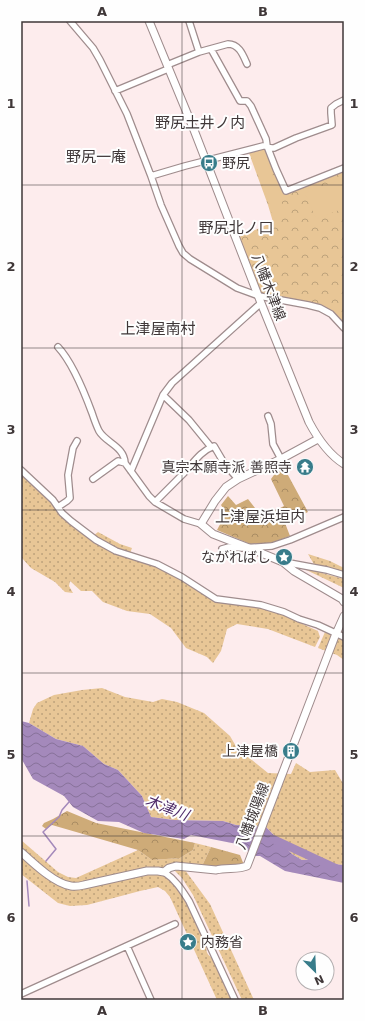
<svg xmlns="http://www.w3.org/2000/svg" width="365" height="1021" font-family="'DejaVu Sans','Noto Sans JP',sans-serif">
  <defs>
    <pattern id="grass-dots" width="8" height="8" patternUnits="userSpaceOnUse"><rect width="8" height="8" fill="#e8c696"/><path d="M2 2h.1M6 6h.1" fill="none" stroke="#bda27b" stroke-width="1.8" stroke-linecap="round"/></pattern>
    <pattern id="forest-crowns" width="20" height="18" patternUnits="userSpaceOnUse"><rect width="20" height="18" fill="#ceab78"/><path d="M2 6a3 3 0 1 1 6 0M12 15a3 3 0 1 1 6 0" fill="none" stroke="#a98c63"/></pattern>
    <pattern id="park-crowns" width="20" height="18" patternUnits="userSpaceOnUse"><rect width="20" height="18" fill="#e8c696"/><path d="M2 6a3 3 0 1 1 6 0M12 15a3 3 0 1 1 6 0" fill="none" stroke="#bda27b"/></pattern>
    <pattern id="water-waves" width="16" height="10" patternUnits="userSpaceOnUse"><rect width="16" height="10" fill="#a489bb"/><path d="M0 5q4-4 8 0t8 0" fill="none" stroke="#877199"/></pattern>
  </defs>
  <rect width="100%" height="100%" fill="#fdeced"/>
  <path fill="url(#grass-dots)" d="M21,475L53,502L61,515L79,531L93,536L98,532L120,544L132,548L129,556L150,564L180,578L200,592L246,605L276,612L318,631L320,637L315,647L268,629L237,624L227,629L221,651L213,663L207,657L186,648L171,628L150,614L127,611L103,602L92,591H81L70,581L69,586L73,593L65,592L55,582L31,568L21,557Z
    M308,554L330,561L344,568V574L315,566Z
    M300,567L344,579V588Z
    M325,632L344,640V660L337,655L318,648Z
    M102,688L125,697L153,702L162,699L177,702L204,713L230,736L237,748L268,773L291,774L296,763L310,772L335,770L344,785V865L332,864L318,859L302,860L292,854L266,827L236,825L223,821L174,820L151,817L142,796L118,770L104,764L83,746L56,739L29,723L33,709L37,703L54,695L82,690Z
    M21,840L58,872L68,877L76,878L138,850L152,860L180,858L193,850L195,843L211,847L202,866L173,865L163,868L147,869L80,884L63,882L43,867L21,848Z
    M21,854L73,888L149,874C154,874 159,874 164,876C183,884 198,927 207,945C205,951 208,956 213,958L232,1000H217L170,897L165,891L158,887L140,891L87,905L70,906L58,903L21,874Z
    M176,868L185,870L210,904L254,1000H242L193,895L182,878L174,870Z"/>
  <path fill="url(#forest-crowns)" d="M282,464L308,512L285,523L290,536L272,543L250,544L217,530L226,513L221,505L228,496L236,505L248,499L262,517L284,506L271,479Z
    M67,811L96,823L195,843L193,850L180,858L152,860L138,850L52,825L46,829L42,826L44,823L53,819Z
    M211,847L240,855L244,865L215,868L202,866Z"/>
  <path fill="url(#park-crowns)" d="M266,147L284,193L344,171V324L333,313L261,294L239,237L273,222L268,205L249,153Z"/>
  <path fill="#e8c696" d="M262,149L283,200L281,201L286,215L275,220L269,206L270,205L250,154Z
    M344,178V208L316,219L305,193Z"/>
  <path fill="url(#water-waves)" d="M21,721L29,723L56,739L83,746L104,764L118,770L142,796L151,817L174,820L223,821L236,825L266,827L292,854L302,860L318,859L332,864L344,865V883L285,871L260,856H253L244,847L237,844L191,835L184,839L144,833L119,822L98,821L73,807L64,796L33,779L21,758Z"/>
  <g fill="none" stroke-linecap="round" stroke-linejoin="round">
    <path stroke="#a489bb" stroke-width="1.5" d="M46,861L56,849L43,832L59,817L62,810L69,802
      M27,881L29,906"/>
    <path stroke="#a489bb" stroke-width="8" d="M273,839L344,872"/>
    <g stroke="#9f8c8d" stroke-width="8">
      <path id="minor" d="M70,21L93,48L100,60L127,114L151,176L161,205L179,246L183,253L190,259L237,288L259,296L308,305L320,308L331,314L344,328
        M211,49L240,101H247L251,106L266,139L267,146L276,169L286,191L344,168
        M199,52L228,44C239,44 243,55 247,64
        M167,65L199,52L189,21
        M115,91L168,69
        M151,176L185,166L263,146H267L271,148H274L296,138L332,125L331,113V108L336,104L344,100
        M58,347C72,362 85,394 92,413C94,419 96,425 99,431C106,443 124,446 125,463L149,496L155,502L184,519L201,524
        M163,395L189,420L211,447
        M268,416L271,424L273,444L281,459
        M21,470L53,500L62,513L71,521L96,540L116,551L157,564L182,577L216,599L261,605L284,612L299,619L318,625L344,637
        M131,471L163,395L172,383L261,303
        M93,479L118,461L125,463
        M155,502C165,492 174,483 184,473C194,462 201,451 214,446L224,463L238,479
        M58,507L67,501L70,498L68,475L73,448L77,441
        M222,549L229,547L242,548L272,546L290,540L344,517
        M284,562L327,570L344,575
        M164,872C176,880 182,890 189,901L235,1000
        M127,946L151,1000
        M21,994L175,924"/>
    </g>
    <g stroke="#9f8c8d" stroke-width="9">
      <path id="major" d="M149,21L194,130L261,303L309,422C318,439 328,454 344,464
        M318,439L281,459L238,479L226,487L215,501L201,524L213,534L249,548L283,562L294,571L342,599L344,602
        M21,852C33,863 55,884 71,886C76,887 80,886 84,885L147,871H158L164,872L169,868L176,866L216,870C226,867 238,870 247,866L335,636L344,616"/>
    </g>
    <use href="#minor" stroke="#fff" stroke-width="5.5"/>
    <use href="#major" stroke="#fff" stroke-width="7"/>
  </g>
  <path fill="none" stroke="#3f3738" stroke-width="1" stroke-opacity="0.55" d="M182,21V1000M21,185H344M21,348H344M21,510H344M21,673H344M21,836H344"/>
  <defs>
    <g id="bus-disc" transform="scale(0.9)"><circle r="9.5" fill="#387c8a" stroke="#fefefe"/><path d="M-5-6H5V4H4V6H2V4H-2V6H-4V4H-5ZM-3.5-4V0h7V-4ZM-3.5 1.2v1.5H-2V1.2ZM2 1.2v1.5H3.5V1.2Z" fill="#fff"/></g>
    <g id="temple-disc" transform="scale(0.9)"><circle r="9.5" fill="#387c8a" stroke="#fefefe"/><path d="M0-6L5-2H3V0L6.5 2.5H4V6H1.5V3h-3V6H-4V2.5H-6.5L-3 0V-2H-5Z" fill="#fff"/></g>
    <g id="sight-disc" transform="scale(0.9)"><circle r="9.5" fill="#387c8a" stroke="#fefefe"/><path d="M0-6L1.8-2.2L6-1.7L2.9 1.2L3.7 5.4L0 3.3L-3.7 5.4L-2.9 1.2L-6-1.7L-1.8-2.2Z" fill="#fff"/></g>
    <g id="building-disc" transform="scale(0.9)"><circle r="9.5" fill="#387c8a" stroke="#fefefe"/><path d="M-4-6H4V6H1V3H-1V6H-4ZM-2.5-4.3h1.7v1.8h-1.7ZM.8-4.3h1.7v1.8H.8ZM-2.5-1h1.7V.8h-1.7ZM.8-1h1.7V.8H.8Z" fill="#fff"/></g>
  </defs>
  <g fill-rule="evenodd">
    <use href="#bus-disc" x="209" y="163"/>
    <use href="#temple-disc" x="305" y="467"/>
    <use href="#sight-disc" x="284" y="557"/>
    <use href="#building-disc" x="291" y="751"/>
    <use href="#sight-disc" x="188" y="942"/>
  </g>
  <g text-anchor="middle" dominant-baseline="central" stroke-width="4" stroke-linejoin="round" paint-order="stroke">
    <g font-size="14" fill="#3f3738" stroke="#fefefe" text-anchor="end">
      <text x="222" y="163" text-anchor="start">野尻</text>
      <text x="292" y="467">真宗本願寺派 善照寺</text>
      <text x="271" y="557">ながればし</text>
      <text x="278" y="751">上津屋橋</text>
      <text x="201" y="942" text-anchor="start">内務省</text>
    </g>
    <g font-size="14" fill="#3f3738" stroke="#fefefe">
      <text transform="translate(269 287) rotate(69)">八幡木津線</text>
      <text transform="translate(252 816) rotate(-69)">八幡城陽線</text>
    </g>
    <g font-size="15" fill="#3f3738" stroke="#fefefe">
      <text x="200" y="123">野尻土井ノ内</text>
      <text x="96" y="157">野尻一庵</text>
      <text x="236" y="228">野尻北ノ口</text>
      <text x="158" y="329">上津屋南村</text>
      <text x="260" y="517">上津屋浜垣内</text>
    </g>
    <g font-size="15" font-style="italic" fill="#4e2a68" stroke="#fefefe">
      <text transform="translate(167 808) rotate(21)">木津川</text>
    </g>
  </g>
  <rect width="365" height="1021" fill="none" stroke="#fefefe" stroke-width="44"/>
  <g transform="translate(315 971) rotate(156)"><circle r="19" fill="#fefefe" stroke="#b2aeaf"/>
  <path d="M0-3L7 15L0 10L-7 15Z" fill="#387c8a"/>
  <text y="-6" font-size="11" font-weight="bold" text-anchor="middle" fill="#3f3738">N</text>
  </g>
  <rect x="22" y="22" width="321" height="977" fill="none" stroke="#3f3738" stroke-width="1.5"/>
  <g font-size="13" text-anchor="middle" font-weight="bold" fill="#3f3738">
    <text x="102" y="16">A</text>
    <text x="263" y="16">B</text>
    <text x="11" y="108">1</text>
    <text x="354" y="108">1</text>
    <text x="11" y="271">2</text>
    <text x="354" y="271">2</text>
    <text x="11" y="434">3</text>
    <text x="354" y="434">3</text>
    <text x="11" y="596">4</text>
    <text x="354" y="596">4</text>
    <text x="11" y="759">5</text>
    <text x="354" y="759">5</text>
    <text x="11" y="922">6</text>
    <text x="354" y="922">6</text>
    <text x="102" y="1015">A</text>
    <text x="263" y="1015">B</text>
  </g>
</svg>
